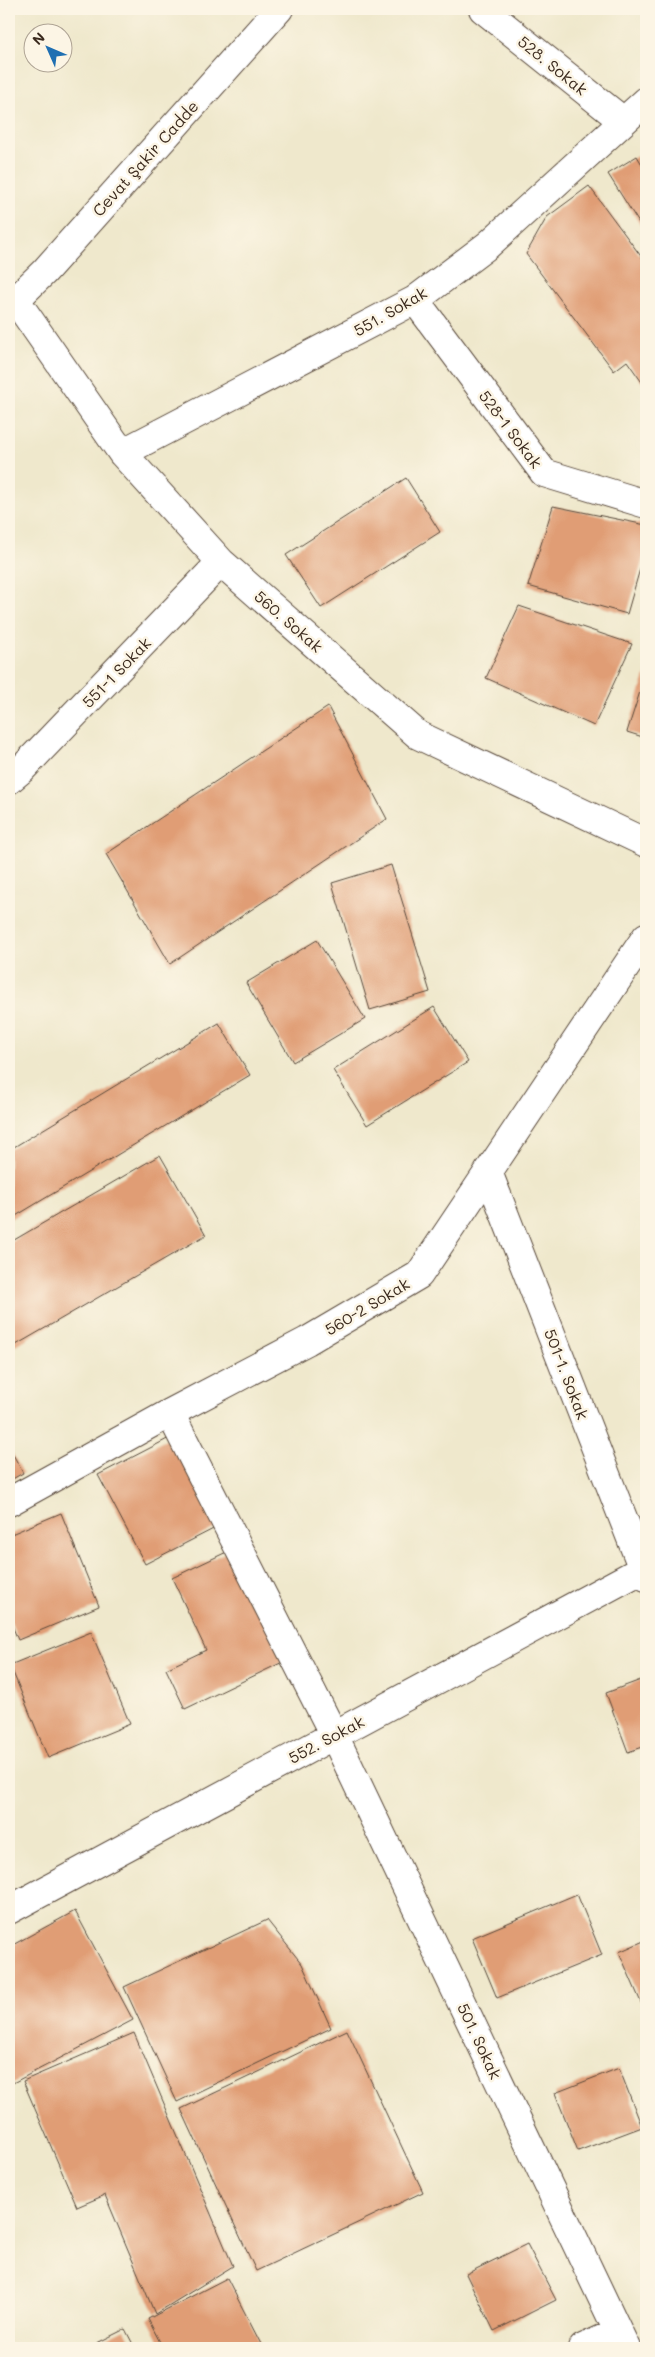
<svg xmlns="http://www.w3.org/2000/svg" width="655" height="2357" font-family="Mali,sans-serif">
  <rect width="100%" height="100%" fill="#fcf5e5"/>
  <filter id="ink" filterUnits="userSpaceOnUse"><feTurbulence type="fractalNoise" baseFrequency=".02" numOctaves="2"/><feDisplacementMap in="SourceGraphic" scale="10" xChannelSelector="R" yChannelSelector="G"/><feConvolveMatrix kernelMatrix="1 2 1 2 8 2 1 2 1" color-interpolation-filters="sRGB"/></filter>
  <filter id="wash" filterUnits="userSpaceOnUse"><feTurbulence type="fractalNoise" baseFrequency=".0096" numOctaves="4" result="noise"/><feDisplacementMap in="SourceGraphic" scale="20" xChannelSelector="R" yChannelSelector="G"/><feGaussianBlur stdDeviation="1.12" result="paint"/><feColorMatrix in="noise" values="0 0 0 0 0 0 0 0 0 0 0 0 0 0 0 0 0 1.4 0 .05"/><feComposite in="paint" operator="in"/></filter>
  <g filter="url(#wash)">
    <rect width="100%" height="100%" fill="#efe8cc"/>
    <g id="blocks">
      <path fill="#e09d75" d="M637,156L646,171V234L608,174Z
        M589,186L646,263V388L627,361L614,371L526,254L547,217Z
        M406,478L440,532L321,608L286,555Z
        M553,506L646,525V548L627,614L528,586Z
        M519,606L632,644L594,726L486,678Z
        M646,673V738L627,732Z
        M328,707L387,819L170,964L106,854Z
        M391,865L430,992L370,1010L332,883Z
        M317,940L365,1019L293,1062L246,983Z
        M434,1007L468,1062L367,1125L333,1070Z
        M219,1023L250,1075L9,1220V1150Z
        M160,1155L206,1235L9,1349V1243Z
        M177,1434L223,1524L145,1564L98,1475Z
        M9,1447L23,1473L9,1481Z
        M61,1513L99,1606L18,1640L9,1618V1535Z
        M237,1547L291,1658L185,1709L166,1669L206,1650L172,1578Z
        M91,1632L130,1724L48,1758L10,1665Z
        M646,1678V1746L628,1752L606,1693Z
        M577,1894L602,1955L497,1998L472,1938Z
        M75,1911L133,2020L9,2085V1947Z
        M267,1920L302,1964L331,2028L177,2102L124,1987Z
        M646,1940V2014L619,1952Z
        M347,2030L423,2192L256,2271L181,2109Z
        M134,2033L233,2266L155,2314L105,2195L77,2207L23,2081Z
        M619,2068L642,2127L578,2151L555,2093Z
        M527,2244L556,2300L494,2331L466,2274Z
        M227,2278L263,2348H163L148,2319Z
        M125,2329L135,2348H87Z"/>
    </g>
  </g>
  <g filter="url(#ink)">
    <use href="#blocks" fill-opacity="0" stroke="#564638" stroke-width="1"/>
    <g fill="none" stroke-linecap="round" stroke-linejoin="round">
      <g stroke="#564638" stroke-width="30">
        <path id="minor" d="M483,9L623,121
          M15,299L122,453L221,562L418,735L646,843
          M415,300L544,473L646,504
          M9,306L44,272L279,9
          M122,453L415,300L488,245L646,101
          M9,780L21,770L221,562
          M488,1172L646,1577
          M170,1413L334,1735L626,2348
          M9,1502L170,1413L307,1341L419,1275L646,937
          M9,1910L643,1569
          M583,2348L618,2332"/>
      </g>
      <use href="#minor" stroke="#fff" stroke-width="28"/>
    </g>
  </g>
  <g text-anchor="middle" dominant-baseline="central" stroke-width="5" stroke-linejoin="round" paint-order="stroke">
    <g font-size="16" fill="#3b2a1e" stroke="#fcf5e5">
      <text transform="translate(553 65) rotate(39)">528. Sokak</text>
      <text transform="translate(145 158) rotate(-48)">Cevat Şakir Cadde</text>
      <text transform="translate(390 311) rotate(-30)">551. Sokak</text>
      <text transform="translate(511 429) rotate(53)">528-1 Sokak</text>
      <text transform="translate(289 621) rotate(41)">560. Sokak</text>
      <text transform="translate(116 672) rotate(-46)">551-1 Sokak</text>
      <text transform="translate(367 1306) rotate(-31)">560-2 Sokak</text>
      <text transform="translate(567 1374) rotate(69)">501-1. Sokak</text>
      <text transform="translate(326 1739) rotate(-28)">552. Sokak</text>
      <text transform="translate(480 2041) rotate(65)">501. Sokak</text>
    </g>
  </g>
  <rect width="655" height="2357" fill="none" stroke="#fcf5e5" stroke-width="30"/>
  <g transform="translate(48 48) rotate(315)"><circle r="24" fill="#fcf5e5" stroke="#afa495"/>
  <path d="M0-4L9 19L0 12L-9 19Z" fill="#1f6fb2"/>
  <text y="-8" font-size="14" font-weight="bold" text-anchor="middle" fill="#3b2a1e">N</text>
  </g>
</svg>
